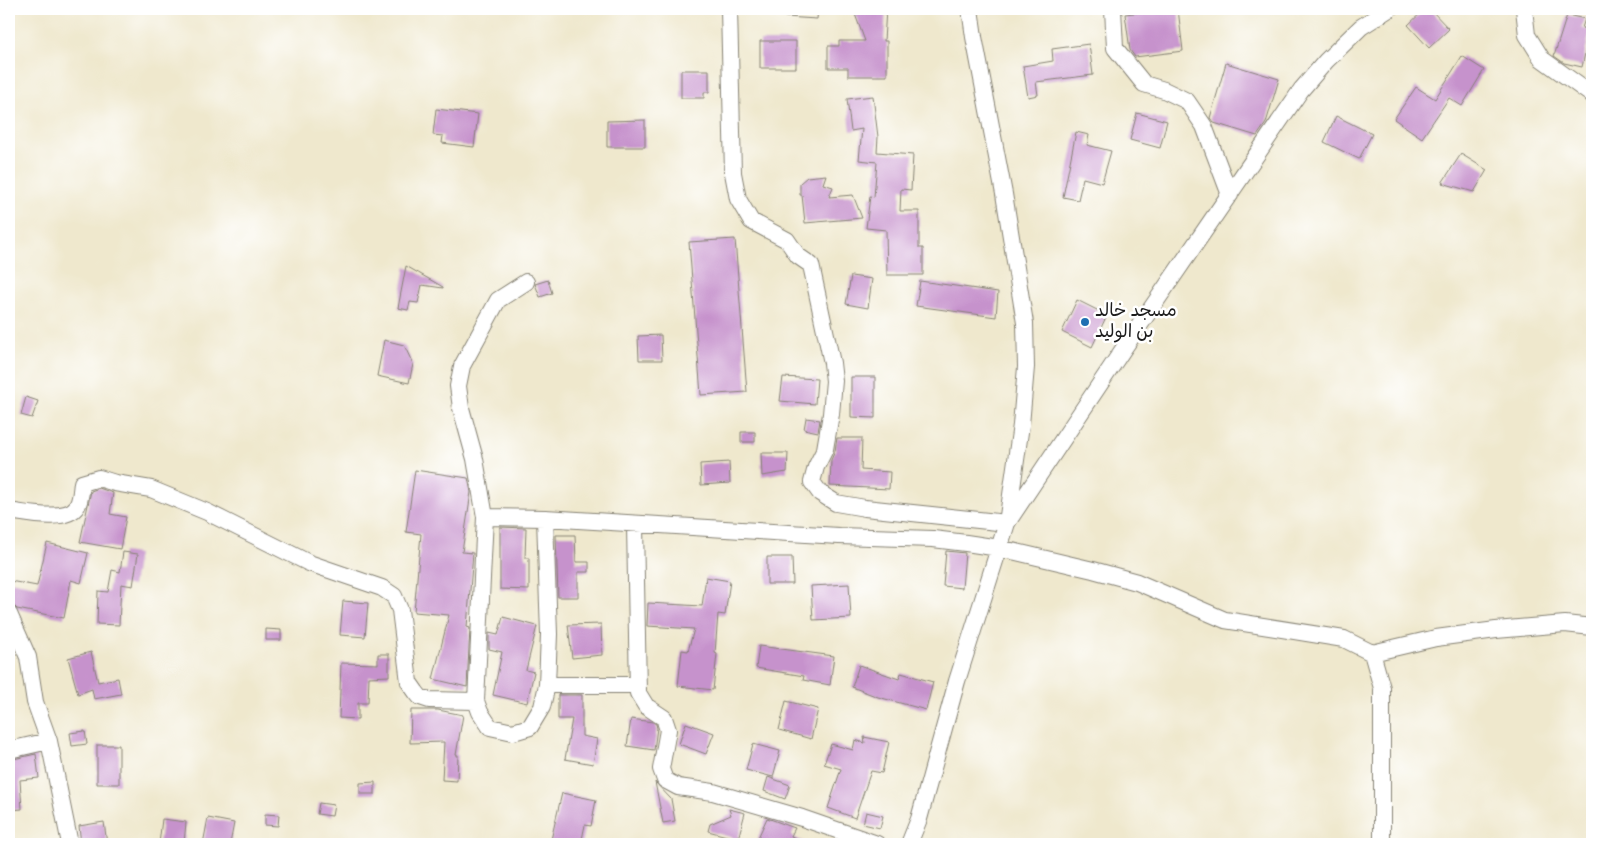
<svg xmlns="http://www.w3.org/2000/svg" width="1601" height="853" font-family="Dekko,'Playpen Sans Arabic',sans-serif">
  <rect width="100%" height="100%" fill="#fff"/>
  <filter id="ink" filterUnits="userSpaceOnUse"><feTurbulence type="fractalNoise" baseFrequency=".02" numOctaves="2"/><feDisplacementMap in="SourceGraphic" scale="10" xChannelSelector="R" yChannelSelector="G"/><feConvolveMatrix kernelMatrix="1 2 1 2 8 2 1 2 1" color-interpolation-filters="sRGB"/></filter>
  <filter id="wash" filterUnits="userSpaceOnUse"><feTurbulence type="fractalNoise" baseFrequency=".0096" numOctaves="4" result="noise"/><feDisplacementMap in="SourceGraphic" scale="20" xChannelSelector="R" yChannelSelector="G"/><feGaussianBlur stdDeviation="1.12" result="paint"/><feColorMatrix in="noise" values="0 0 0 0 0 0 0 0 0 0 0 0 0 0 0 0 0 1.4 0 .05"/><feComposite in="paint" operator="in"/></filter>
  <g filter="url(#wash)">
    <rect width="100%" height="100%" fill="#efe8cd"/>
    <g id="blocks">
      <path fill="#c692cc" d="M786,9H818L817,19L785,17Z
        M853,9H886L884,41H887V76H848V68H828V46H839V41H865Z
        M1169,9H1178L1183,51L1135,57L1130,50L1125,14Z
        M1425,9H1430L1449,29L1429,48L1408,25Z
        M1567,15L1585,19L1582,28L1590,31L1582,67L1564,63L1554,56Z
        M760,41H796V68H760Z
        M1089,44L1093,75L1036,82L1038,95L1028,97L1023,66L1053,61L1052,49Z
        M1462,56L1484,70L1462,106L1449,98L1422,138L1394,119L1416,87L1435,99Z
        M1226,63L1279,79L1266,123L1257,136L1214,123L1210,118Z
        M681,70H709V92H704V98H681Z
        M873,96L878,137L877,152L913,155L911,190L901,189L900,211H919V248H923V275H887L886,230L866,228L870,196L874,197L877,162L859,160L862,129L851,131L847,99Z
        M436,109L478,114L474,147L442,143L443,136L433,135Z
        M1137,113L1167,121L1160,148L1130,140Z
        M1336,116L1372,134L1359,159L1324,142Z
        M645,120V147H607V121Z
        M1076,132L1089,135L1087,145L1111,151L1102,183L1083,178L1078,200L1063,197Z
        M1461,154L1487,170L1474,192L1442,183Z
        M826,175L823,184L833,187L829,197L853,195L862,218L805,223L802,195H800V183L807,177Z
        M735,239L747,392L701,395L689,242Z
        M406,266L443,287V288L422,285L418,303L410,302L408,310L398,308Z
        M851,276L872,279L868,308L846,304Z
        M548,280L552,293L540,297L535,284Z
        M920,281L998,292L996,317L916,306Z
        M1077,300L1107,315L1092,347L1062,332Z
        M661,335L662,360H639L638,336Z
        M384,340L404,345L413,364L409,383L377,376Z
        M783,377L817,379L815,404L780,401Z
        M851,377H875V418L851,417Z
        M26,397L38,401L32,418L21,415Z
        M806,418L820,420L818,432L804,429Z
        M741,432H755V442H741Z
        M837,438H862L861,470L890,472L889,489L830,486L831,460L835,451Z
        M761,453H788L787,472L762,476Z
        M729,462L730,483L701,485L700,464Z
        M415,470L468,478L471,492L462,552L473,553L467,627L470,628L467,687L433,679L449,615L414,612L421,534L406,532Z
        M99,488L113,493L110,514L126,517L120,549L80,542L91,491Z
        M500,527L526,528L525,558H529V590L500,589Z
        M556,535H575L576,562H589V572H578V597H558Z
        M47,543L88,553L81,583L71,580L64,618L17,609L14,606L9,604L10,581L37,586Z
        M946,551L965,553L962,588L943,586Z
        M123,552L138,554L133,586L121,584L119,625L97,624L98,591L108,592L112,570L120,572Z
        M767,557H792L793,584H767Z
        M706,577L730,581L725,615L718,614L715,653L717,654L713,690L678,686L682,650L688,651L694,629L647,626L648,603L702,606Z
        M849,584L851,618L813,620L811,586Z
        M343,601L368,603L365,637L340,635Z
        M503,617L537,626L526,670L534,672L527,703L493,695L502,652L489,649V633L498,635Z
        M601,624L602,655L572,658L568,625Z
        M266,629L281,630V640H266Z
        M759,646L834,656L830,685L803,680L804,676L756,668Z
        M91,652L98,682L118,678L121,694L94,699L92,689L78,694L68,658Z
        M378,654H389V676L369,677L368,703H358V719L339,718L341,663L378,664Z
        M859,665L899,679L901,673L933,682L926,710L878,697L852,687Z
        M558,695H582V736L597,739L593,764L565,759L572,719H558Z
        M786,701L818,709L811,739L779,730Z
        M411,710H438L463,715L456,755H458L457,781L442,780L444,742L410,743Z
        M631,719L653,722L656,724L657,728L654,750L627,746Z
        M686,723L714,733L706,754L679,744Z
        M85,731L87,744L72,746L70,733Z
        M864,737L889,742L882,773L871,771L855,818L828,808L841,769L824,764L831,744L853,750L855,740L865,743Z
        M753,744L780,751L773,777L746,770Z
        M97,745H119V784H97Z
        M36,754L39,778L20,780L22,809L10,810L9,760Z
        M768,777L790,785L785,799L764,791Z
        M375,782V794H360V783Z
        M655,782L671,799L675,821L663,823Z
        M562,793L596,800L591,826L585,825L581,844H550Z
        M319,803L334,805L332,816L317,814Z
        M729,809L745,813L738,839L708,831L710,824L731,815Z
        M866,812L883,816L880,828L863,824Z
        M265,814L279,815L278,826L265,825Z
        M208,818L234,823L230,844H203Z
        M767,818L795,828L791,836L808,844H767L757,840Z
        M162,819L186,822L184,844H159Z
        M104,822L107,844H81L79,826Z"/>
    </g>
  </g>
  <g filter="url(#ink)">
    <use href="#blocks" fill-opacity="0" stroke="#868274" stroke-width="1"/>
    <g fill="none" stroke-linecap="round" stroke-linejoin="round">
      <g stroke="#868274" stroke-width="18">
        <path id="minor" d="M729,9L733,173L738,199L751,221L787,240L798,256L811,265L832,363L834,381L831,414L825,449L816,467L812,482L820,493L836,503L865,508L1007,523L1124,348L1301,90L1326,61L1361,27L1389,9
          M1113,9L1115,48L1144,84L1164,90L1187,101L1204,126L1230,195
          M1524,9L1527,35L1542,59L1592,95
          M526,282L498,300L462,366L458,386L461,408L475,459L485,517L476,701L480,712L490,727L513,732L530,727L542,707L547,685L549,634L545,518
          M9,511C25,513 67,523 77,506C81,500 81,489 82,483L99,478L115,483L151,489L207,512L309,563L382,588L394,596L400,610L409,682L416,692L420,697L429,700L476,701
          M485,517L545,518L839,536L933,539L966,543L999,548L1093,570L1137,582L1225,620L1344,639L1372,653L1382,688V844
          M635,524L638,693L646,706L664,718L668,730L661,769L665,780L678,787L713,792L802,818L877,844
          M9,614L28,657L35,702L49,741L70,844
          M1372,653L1436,638L1496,630L1565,624L1592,627
          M547,685H637
          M9,750L49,741
          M909,844L919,819L957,681L1007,523L1021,425L1026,367L1025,323L1004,194L974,37L970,9"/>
      </g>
      <use href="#minor" stroke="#fff" stroke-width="16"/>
    </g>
  </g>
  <circle fill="#1f6fb2" stroke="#fff" stroke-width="2" cx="1085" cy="322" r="5"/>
  <g text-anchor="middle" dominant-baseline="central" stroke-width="5" stroke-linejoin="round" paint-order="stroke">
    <g font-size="18" fill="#1c1c1c" stroke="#fff" text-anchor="start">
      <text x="1095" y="312">مسجد خالد<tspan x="1095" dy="21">بن الوليد</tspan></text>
    </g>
  </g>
  <rect width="1601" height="853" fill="none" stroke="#fff" stroke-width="30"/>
</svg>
